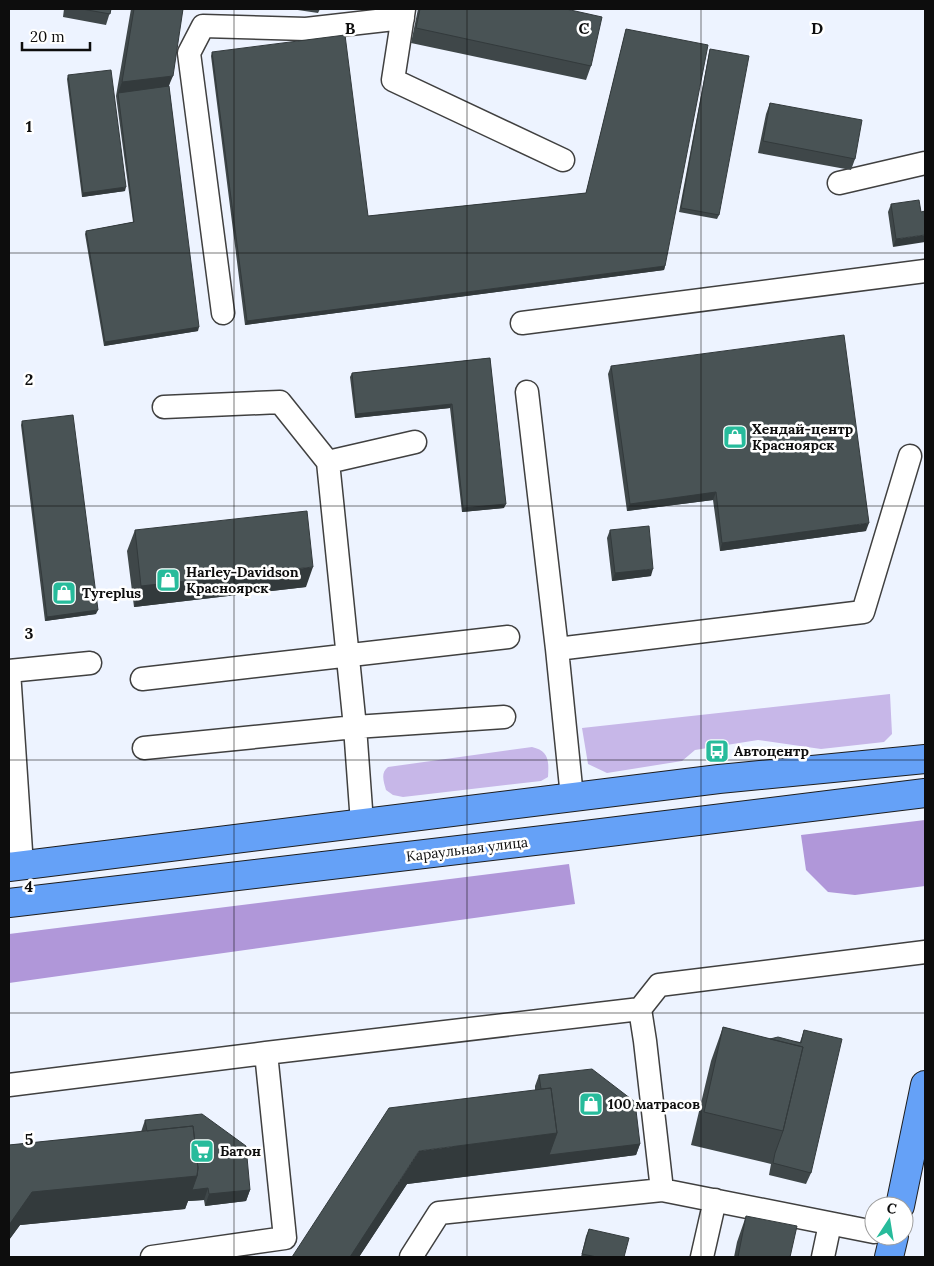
<svg xmlns="http://www.w3.org/2000/svg" width="934" height="1266" font-family="Lora,serif">
  <rect width="100%" height="100%" fill="#edf3ff"/>
  <path fill="#c7b7e8" d="M890,694L892,734L884,742L821,749L758,740L695,750L682,761L607,773L588,764L582,728Z
    M532,747C549,751 549,761 548,777L541,781L403,797L393,795L386,790C384,782 380,773 388,767Z"/>
  <path fill="#b097d9" d="M925,820V886L855,895L828,892L806,870L801,835Z
    M569,864L575,904L9,983V934Z"/>
  <g fill="none" stroke-linecap="round" stroke-linejoin="round">
    <g stroke="#404040" stroke-width="25">
      <path id="minor" d="M404,9L393,80L563,160
        M839,183L925,163
        M223,313L189,53L203,26L306,29L403,18
        M522,323L925,271
        M527,392L557,649
        M164,407L280,402L328,462L355,727L362,823
        M328,462L415,442
        M9,671L22,866
        M9,671L90,663
        M142,679L508,637
        M144,748L355,727L504,717
        M572,797L557,649L863,612L910,456
        M266,1053L640,1009L659,985L925,952
        M9,1085L266,1053L285,1238L152,1257
        M662,1190L874,1232
        M411,1257L439,1213L662,1190L645,1041L640,1009
        M702,1257L715,1200
        M823,1257L830,1224"/>
    </g>
    <g stroke="#1e1e1e" stroke-width="30">
      <path id="major" d="M9,867L719,779L925,759
        M9,903L577,836L925,793
        M900,1206L925,1085
        M889,1257L894,1236"/>
    </g>
    <use href="#minor" stroke="#fff" stroke-width="22"/>
    <use href="#major" stroke="#65a1f7" stroke-width="28"/>
  </g>
  <path fill="#3f4749" d="M64,9H111L106,25L63,17Z
    M131,9H183L169,86L198,331L104,346L85,234L86,231L133,222L116,96Z
    M291,9H320L318,13Z
    M418,9H566L591,66L586,80L411,43Z
    M626,29L665,266L664,270L245,325L211,56L212,52L368,216L586,193Z
    M710,49L719,215L717,219L679,212L709,53Z
    M68,75L125,191L82,197L67,79Z
    M770,103L855,159L851,170L758,153L766,114Z
    M891,204L921,212L893,247L888,212Z
    M490,358L504,508L462,512L450,408L355,418L350,377L352,373Z
    M611,366L866,531L720,551L713,500L627,511L608,374Z
    M22,421L96,614L45,621L21,425Z
    M135,530L306,587L134,607L127,551Z
    M610,530L651,576L612,581L607,538Z
    M723,1027L770,1039L800,1042L804,1030L811,1173L806,1184L769,1175L771,1164L691,1145L711,1061Z
    M539,1075L640,1144L636,1155L407,1184L359,1257H292L535,1090V1086Z
    M145,1120L250,1190L246,1201L205,1206L204,1200L188,1201L185,1209L20,1225L9,1240V1145L141,1132Z
    M746,1216L790,1257H734L737,1242Z
    M589,1229L624,1257H581L586,1236Z"/>
  <path fill="#333a3c" d="M173,76L167,90L118,93L122,82Z
    M126,187L125,191L82,197L83,193Z
    M925,235V242L893,247L896,239Z
    M665,266L664,270L245,325L247,321Z
    M199,327L198,331L104,346L105,342Z
    M452,404L450,408L355,418L356,414Z
    M716,492L713,500L627,511L630,504Z
    M506,504L504,508L462,512L463,508Z
    M869,523L866,531L720,551L722,543Z
    M313,567L306,587L134,607L141,586Z
    M653,569L651,576L612,581L615,573Z
    M98,610L96,614L45,621L47,617Z
    M557,1133L545,1167L407,1184L359,1257H350L419,1151Z
    M640,1144L636,1155L545,1167L549,1155Z
    M197,1176L208,1188L204,1200L188,1201L185,1209L20,1225L9,1240V1225L32,1192Z
    M250,1190L246,1201L205,1206L209,1194Z"/>
  <path fill="#495355" stroke="#333a3c" d="M82,9H111L110,14Z
    M134,9H183L173,76L122,82Z
    M420,9H566L602,17L591,66L416,28Z
    M626,29L708,45L665,266L247,321L212,52L345,35L368,216L586,193Z
    M710,49L749,56L719,215L681,208Z
    M111,70L126,187L83,193L68,75Z
    M169,86L199,327L105,342L86,231L134,222L118,93Z
    M770,103L862,120L855,159L763,141Z
    M919,200L921,212L925,211V235L896,239L891,204Z
    M844,335L869,523L722,543L716,492L630,504L611,366Z
    M490,358L506,504L463,508L452,404L356,414L352,373Z
    M73,415L98,610L47,617L22,421Z
    M307,511L313,567L141,586L135,530Z
    M649,526L653,569L615,573L610,530Z
    M723,1027L803,1047L783,1131L704,1112Z
    M804,1030L842,1039L811,1173L773,1163L775,1153L783,1131L803,1047L770,1039L778,1037L801,1043Z
    M592,1069L635,1102L640,1144L549,1155L557,1133L551,1088L541,1089L539,1075Z
    M551,1088L557,1133L419,1151L350,1257H292L389,1108Z
    M202,1114L246,1146L250,1190L209,1194L208,1188L192,1190L197,1176L198,1168L193,1126L147,1131L145,1120Z
    M193,1126L198,1168L197,1176L32,1192L9,1225V1145Z
    M746,1216L797,1226L790,1257H738Z
    M589,1229L629,1238L624,1257H597L582,1254Z"/>
  <path fill="none" stroke="#0d0d0d" stroke-width="1" stroke-opacity="0.55" d="M234,9V1257M467,9V1257M701,9V1257M9,253H925M9,506H925M9,760H925M9,1013H925"/>
  <defs>
    <g id="shop-square" transform="scale(1.25)"><rect x="-9" y="-9" width="18" height="18" rx="4" fill="#27bb9b" stroke="#fff"/><path d="M-5-2.5h2.3a2.7 3.5 0 0 1 5.4 0H5L5.5 6h-11ZM-1.5-2.5h3a1.5 2.3 0 0 0-3 0Z" fill="#fff"/></g>
    <g id="bus-square" transform="scale(1.25)"><rect x="-9" y="-9" width="18" height="18" rx="4" fill="#27bb9b" stroke="#fff"/><path d="M-5-6H5V4H4V6H2V4H-2V6H-4V4H-5ZM-3.5-4V0h7V-4ZM-3.5 1.2v1.5H-2V1.2ZM2 1.2v1.5H3.5V1.2Z" fill="#fff"/></g>
    <g id="supermarket-square" transform="scale(1.25)"><rect x="-9" y="-9" width="18" height="18" rx="4" fill="#27bb9b" stroke="#fff"/><path d="M-6-5.5h2.5l.6 2H6L4.5 2H-2.5L-4.4-4H-6ZM-1.5 3.2a1.3 1.3 0 1 0 .1 0ZM3 3.2a1.3 1.3 0 1 0 .1 0Z" fill="#fff"/></g>
  </defs>
  <g fill-rule="evenodd">
    <use href="#shop-square" x="735" y="437"/>
    <use href="#shop-square" x="168" y="580"/>
    <use href="#shop-square" x="64" y="593"/>
    <use href="#bus-square" x="717" y="751"/>
    <use href="#shop-square" x="591" y="1104"/>
    <use href="#supermarket-square" x="202" y="1151"/>
  </g>
  <g text-anchor="middle" dominant-baseline="central" stroke-width="5" stroke-linejoin="round" paint-order="stroke">
    <g font-size="14" font-weight="bold" fill="#0d0d0d" stroke="#fff" text-anchor="start">
      <text x="752" y="429">Хендай-центр<tspan x="752" dy="16">Красноярск</tspan></text>
      <text x="186" y="572">Harley-Davidson<tspan x="186" dy="16">Красноярск</tspan></text>
      <text x="82" y="593">Tyreplus</text>
      <text x="734" y="751">Автоцентр</text>
      <text x="608" y="1104">100 матрасов</text>
      <text x="220" y="1151">Батон</text>
    </g>
    <g font-size="14" fill="#0d0d0d" stroke="#fff">
      <text transform="translate(467 849) rotate(-7)">Караульная улица</text>
    </g>
  </g>
  <g font-size="16" text-anchor="middle" font-weight="bold" fill="#0d0d0d" stroke="#fff" stroke-width="5" stroke-linejoin="round" paint-order="stroke">
    <text x="350" y="34">B</text>
    <text x="584" y="34">C</text>
    <text x="817" y="34">D</text>
    <text x="29" y="132">1</text>
    <text x="29" y="385">2</text>
    <text x="29" y="639">3</text>
    <text x="29" y="892">4</text>
    <text x="29" y="1145">5</text>
  </g>
  <rect width="934" height="1266" fill="none" stroke="#0d0d0d" stroke-width="20"/>
  <g transform="translate(889 1221) rotate(12)"><circle r="24" fill="#ffffff" stroke="#9e9e9e"/>
  <path d="M0-4L9 19L0 12L-9 19Z" fill="#27bb9b"/>
  <text y="-8" font-size="14" font-weight="bold" text-anchor="middle" fill="#0d0d0d">С</text>
  </g>
  <path d="M22 42v8h68v-8" fill="none" stroke="#0d0d0d" stroke-width="2.5"/>
  <text x="30" y="42" font-size="15" fill="#0d0d0d" stroke="#ffffff" stroke-width="4" paint-order="stroke">20 m</text>
</svg>
